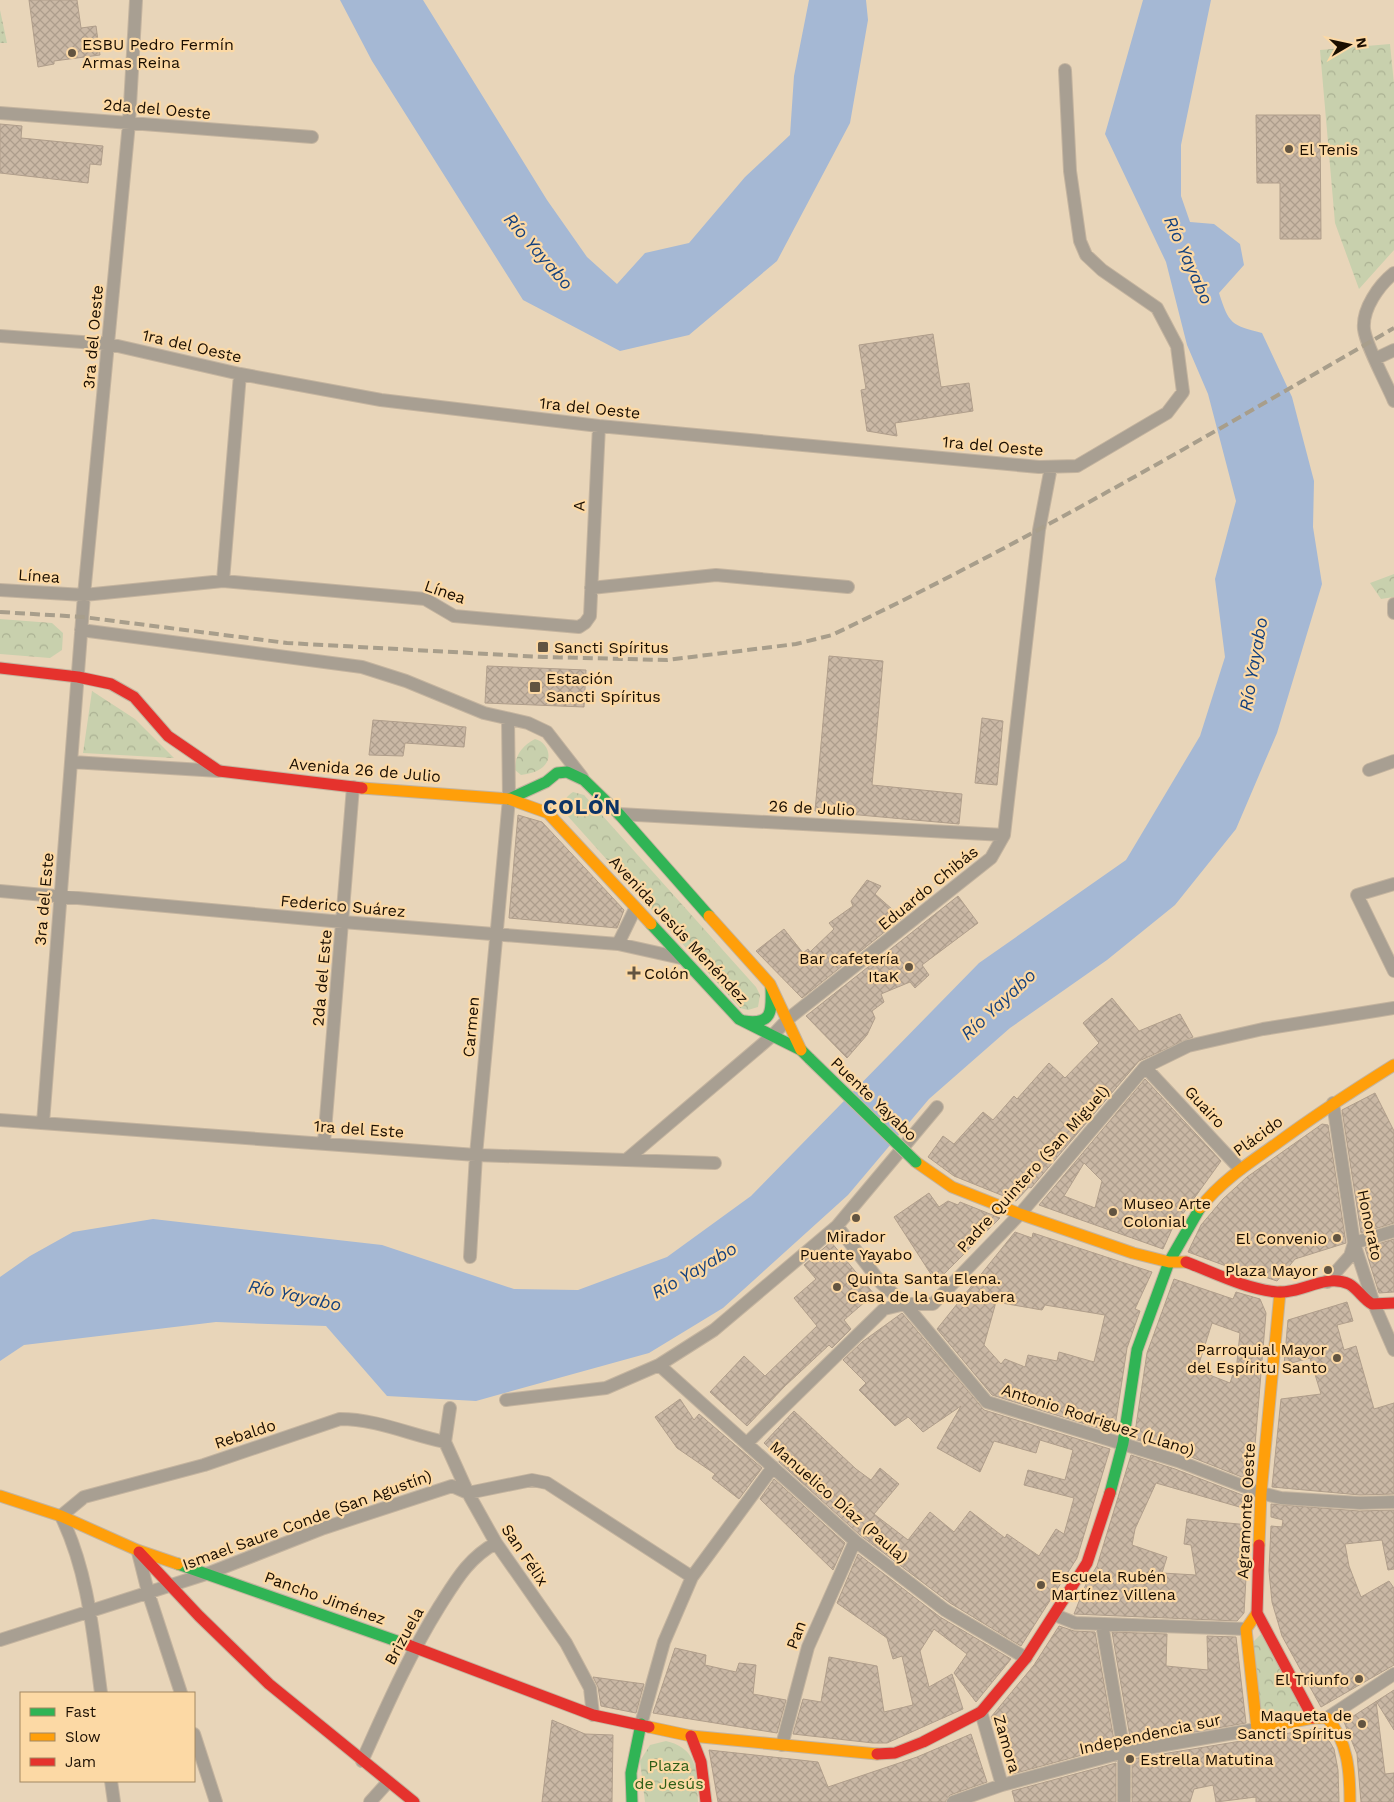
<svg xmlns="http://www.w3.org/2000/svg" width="1394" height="1802" font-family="'Work Sans',sans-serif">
  <defs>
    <pattern id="forest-crowns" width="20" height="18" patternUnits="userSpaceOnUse" patternTransform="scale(1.25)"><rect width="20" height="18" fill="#c8d0ad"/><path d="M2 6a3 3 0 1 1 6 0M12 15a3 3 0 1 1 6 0" fill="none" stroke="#abb193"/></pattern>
    <pattern id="garden-dots" width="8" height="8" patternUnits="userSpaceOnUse" patternTransform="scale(1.25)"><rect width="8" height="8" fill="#c8d0ad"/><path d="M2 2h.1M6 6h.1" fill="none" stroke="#abb193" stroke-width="1.8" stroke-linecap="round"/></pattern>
    <pattern id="building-cross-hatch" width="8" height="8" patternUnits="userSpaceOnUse" patternTransform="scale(1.25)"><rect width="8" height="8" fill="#cab8a5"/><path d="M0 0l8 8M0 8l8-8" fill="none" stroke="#ad9d8c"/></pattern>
  </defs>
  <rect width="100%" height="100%" fill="#e8d5b9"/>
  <path fill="url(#forest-crowns)" d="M1390,44L1394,84V250L1359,289L1335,223L1320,50Z
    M1394,574V597L1381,599L1370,583Z
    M0,619L52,623L63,633L62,650L50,658L0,654Z
    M92,691L135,719L174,758L83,753Z
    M535,739C547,742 554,757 543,767C537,772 529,774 521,775L515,770C515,755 522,746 535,739Z
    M573,792L584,795L756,987L760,995L758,1007L748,1010L740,1008L565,813C563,803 564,798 573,792Z
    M1262,1633L1303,1713L1257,1721L1251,1644Z
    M666,1741C700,1749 696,1774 698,1802H645L640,1761L650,1745Z"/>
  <path fill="url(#garden-dots)" d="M0,10L7,43H0Z"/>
  <path fill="#a5b8d4" d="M340,0H423L547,200L587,257L617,284L645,253L689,243L745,177L790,135L794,76L809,0H866L868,20L850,123L777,261L689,335L620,351L523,300L372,61Z
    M1143,0H1211L1181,145V196L1190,222L1214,224L1240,244L1244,265L1219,293C1229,324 1231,325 1262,333L1292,397L1314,481L1313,527L1322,584L1277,733L1236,829L1175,905L1107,960L1010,1028L929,1099L848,1195L723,1308L649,1353L476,1401L387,1396L326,1326L216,1322L24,1345L0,1361V1277L30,1256L73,1232L153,1219L382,1245L514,1289L578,1290L667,1257L751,1196L979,963L1126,860L1200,736L1225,657L1215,579L1236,501L1208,394L1187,345L1166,262L1105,134Z"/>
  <path fill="url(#building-cross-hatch)" stroke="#b09e8b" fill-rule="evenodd" d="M29,0H77L81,28L96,26L100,55L54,61V64L38,67Z
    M1256,115H1320L1321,239H1280V183H1257Z
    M0,124L22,126L21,138L103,146L101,165L90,164L88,183L0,173Z
    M933,334L941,387L969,383L973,411L895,423L897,436L867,431L861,390L866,389L859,345Z
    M829,656L883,661L872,785L962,794L959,824L815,811Z
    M487,666L586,670L584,707L485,703Z
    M982,718L1003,721L997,785L975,783Z
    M373,720L466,727L464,747L405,743L403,756L369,755Z
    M518,815L542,822L624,910L617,928L509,918Z
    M867,880L881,886L875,894L902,918L802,998L756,951L784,929L803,953L808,949L810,952L834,929L829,923L853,906L851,901Z
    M958,896L978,923L922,965L929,975L915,988L910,982L881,994L884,1002L872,1011L875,1018L867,1035L847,1058L806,1016Z
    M1112,998L1139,1031L1180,1014L1193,1037L1139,1061L1031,1188L1029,1187L1016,1201L954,1176L928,1157L943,1136L954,1144L983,1112L993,1120L1014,1096L1017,1099L1049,1063L1065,1078L1099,1043L1083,1023Z
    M1145,1079L1221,1161L1172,1229L1163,1249L1039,1205ZM1084,1163L1102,1181L1095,1208L1064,1196Z
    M1375,1093L1394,1131V1223L1361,1233L1342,1110Z
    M1322,1124L1328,1125L1346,1243L1295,1259L1277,1281L1247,1271L1249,1274L1245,1273L1188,1252L1201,1225L1223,1199L1247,1177Z
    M929,1193L939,1207L948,1201L958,1205L960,1202L1000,1218L936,1282L894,1217Z
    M1015,1232L1032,1238L1033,1233L1152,1272L1135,1309L1140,1311L1127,1348L1114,1433L992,1395L937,1329ZM996,1302L1042,1310L1045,1305L1105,1315L1094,1362L1059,1352L1057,1361L1028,1355L1025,1367L1005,1359L1001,1364L984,1345Z
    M1394,1239V1292L1379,1293L1365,1248Z
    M831,1242L874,1294L844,1320L851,1329L832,1348L829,1345L785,1386L747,1426L710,1392L744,1356L765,1376L817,1326L794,1298L816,1279L804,1265Z
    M1174,1279L1233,1299L1236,1292L1260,1299L1266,1313L1252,1481L1181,1453L1134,1439L1147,1353ZM1212,1323L1240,1333L1237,1362L1230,1383L1197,1370Z
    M1347,1302L1353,1321L1337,1325L1344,1350L1356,1346L1374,1409L1394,1403V1494L1360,1495L1272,1487L1281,1399L1321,1394L1310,1358L1284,1365L1288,1320Z
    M902,1313L984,1410L1110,1449L1077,1558L1021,1646L950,1603L860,1535L779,1462L780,1458L764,1443L794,1411L856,1469L871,1480L880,1468L899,1484L874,1514L908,1540L930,1512L954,1532L970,1511L1005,1538L1007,1534L1039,1556L1056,1529L1064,1534L1074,1498L1024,1485L1028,1470L1065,1480L1073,1450L1040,1440L1036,1453L994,1441L980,1472L937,1448L961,1406L923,1432L908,1417L895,1426L859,1390L866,1383L843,1360L862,1342Z
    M680,1399L694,1420L699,1414L762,1468L739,1499L712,1478L715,1474L677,1448L655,1417Z
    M1131,1455L1175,1469L1250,1498V1510L1156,1483L1135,1529L1132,1545L1167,1557L1162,1573L1196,1575L1191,1545L1184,1544L1187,1519L1249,1525L1244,1613L1237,1621L1074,1614L1086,1584L1097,1566Z
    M774,1479L845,1543L833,1570L760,1499Z
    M1271,1504L1359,1511L1394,1510V1569L1388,1570L1382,1540L1345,1544L1349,1566L1361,1597L1389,1581L1394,1588V1665L1321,1707L1282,1636L1272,1602L1269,1571L1271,1526L1282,1527L1283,1520L1271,1517Z
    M858,1554L940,1617L1011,1659L976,1702L954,1673L967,1654L934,1629L920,1651L929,1687L952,1674L963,1709L887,1743H873L793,1734L803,1699L821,1702L829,1657L877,1666L884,1712L913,1705L902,1656L893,1659L887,1638L837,1603Z
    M1059,1626L1074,1631L1095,1632L1115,1746L1009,1775L1000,1733L991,1717L1034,1665Z
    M1112,1632L1167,1634L1166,1666L1208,1670L1207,1636L1236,1637L1246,1723L1131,1743Z
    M675,1648L706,1655L705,1665L736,1672L739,1663L756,1665L753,1694L786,1700L777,1733L653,1713Z
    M593,1677L644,1684L636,1713L601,1706L598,1687Z
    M1394,1690V1730L1376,1701L1385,1774L1394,1773V1802H1361L1357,1754L1344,1722Z
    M552,1720L585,1734L613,1735L612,1802H542Z
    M1314,1729H1322L1334,1749L1338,1770L1339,1802H1256V1797L1216,1802L1213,1785L1194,1789L1190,1802H1132V1759Z
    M971,1734L987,1782L950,1795L945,1802H718L709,1750L818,1762L828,1787L917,1757Z
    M1116,1763V1802H1015L1012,1791Z"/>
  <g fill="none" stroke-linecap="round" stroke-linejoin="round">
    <g stroke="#c4b49f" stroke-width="14">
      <path id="street" d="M0,113L312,137
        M1394,273C1379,285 1362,309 1364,329C1366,346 1387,384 1394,401
        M0,336L109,344L240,374L381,400L599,426L1039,467L1077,466L1167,413L1183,392L1177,346L1157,308L1102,270L1086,255L1080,241L1070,171L1065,70
        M1375,359L1394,350
        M223,581L240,374
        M591,588L716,575L848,587
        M0,590L84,595L223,581L425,599L454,616L579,627L585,623L590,616L599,426
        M1394,604V613
        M81,630L362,667L406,681L484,713L528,723L547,732L582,777
        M72,762L219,771
        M1369,770L1394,761
        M619,814L1004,835
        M1394,884L1357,895L1394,971
        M0,891L343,922L618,944L681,958
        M618,944L635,909
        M1145,1067L1240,1169
        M1333,1103L1354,1243L1374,1304L1394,1350
        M0,1120L476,1155L715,1163
        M43,1123L84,595L129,123L136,0
        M324,1143L353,787
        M626,1160L772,1036L788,1019L991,858L1004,835L1039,530L1051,467
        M837,1226L881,1283L905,1304L987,1402L1178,1461L1261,1493L1281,1498L1360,1503L1394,1502
        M470,1257L476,1155L509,799L508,719
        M1327,1282L1350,1256L1354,1243L1394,1231
        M659,1365L855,1541L945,1610L1026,1658
        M506,1400L606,1388L659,1365L714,1330L837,1226L937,1107
        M450,1408L445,1442L468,1493L496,1543L566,1643L590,1688L593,1715
        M747,1443L884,1309L905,1304H933L1020,1214L1145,1067L1188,1046L1263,1029L1394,1008
        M138,1552L148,1592L181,1693
        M1055,1615L1075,1623L1246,1629
        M1102,1624L1124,1752V1802
        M0,1640L209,1573L324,1528L452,1486L468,1493L532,1480L547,1483L692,1577
        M101,1693C93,1633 88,1571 61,1516L84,1497L204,1465L340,1419C376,1419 411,1435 445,1442
        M981,1712L1002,1785
        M1327,1718L1394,1674
        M641,1724L664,1642L692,1577L773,1467
        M194,1734L216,1802
        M782,1745L808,1647L855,1541
        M362,1761C386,1708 408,1657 439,1607C455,1582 468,1558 496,1543
        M111,1781L114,1802
        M370,1802L388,1782
        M953,1802L1002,1785L1124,1752L1257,1729"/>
    </g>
    <g stroke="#c4b49f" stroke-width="13">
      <path id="fast" d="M509,799L546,782L557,773L567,772L584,780L619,814L709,916
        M651,924L739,1019L801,1050L810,1059
        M744,1021C772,1025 772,1012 771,988
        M1110,1493L1123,1443L1137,1350L1169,1262L1200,1208
        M178,1564L408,1645
        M632,1802L631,1773L641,1724"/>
    </g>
    <g stroke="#c4b49f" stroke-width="13">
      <path id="slow" d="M362,788L509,799L548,813L651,924
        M709,916L770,984L801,1050
        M916,1162L952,1187L1020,1214L1133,1253L1169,1262H1186
        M1200,1208C1220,1182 1249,1163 1276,1144C1314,1116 1354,1090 1394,1065
        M0,1496L61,1516L137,1550L178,1564
        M1259,1545L1261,1493L1280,1292
        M1257,1613L1246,1629L1257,1729L1313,1718H1327C1348,1741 1350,1772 1350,1802
        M649,1727L691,1736L877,1754"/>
    </g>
    <g stroke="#c4b49f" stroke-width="13">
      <path id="jam" d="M0,668L78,677L111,684L134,697L168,736L219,771L362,788
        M1186,1262C1215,1273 1246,1289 1277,1292C1301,1294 1326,1273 1349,1284C1358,1289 1363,1299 1372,1304L1394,1303
        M1259,1545L1257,1613L1313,1718
        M139,1552L199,1616L269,1684L414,1802
        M408,1645L593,1715L649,1727
        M691,1736L701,1762L706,1802
        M877,1754L895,1753L923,1742L981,1712L1026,1658L1087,1563L1110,1493"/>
    </g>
    <use href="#street" stroke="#a89f92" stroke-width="12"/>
    <use href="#fast" stroke="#30b455" stroke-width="11"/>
    <use href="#slow" stroke="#ff9f0a" stroke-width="11"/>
    <use href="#jam" stroke="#e5322d" stroke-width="11"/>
    <path stroke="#a89e8b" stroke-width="4" stroke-dasharray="10 5" stroke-linecap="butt" d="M0,612L83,617L287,643L543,657L667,660L796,644L832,635C1025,543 1209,435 1394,328"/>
    <g stroke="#c4b49f" stroke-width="13" stroke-linecap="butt">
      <path id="fast-bridge" d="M810,1059L916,1162"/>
    </g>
    <use href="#fast-bridge" stroke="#30b455" stroke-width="11"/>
  </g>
  <g fill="#625441" stroke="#fcd9a5" stroke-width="2">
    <circle cx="72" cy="53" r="5"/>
    <circle cx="1289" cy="149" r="5"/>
    <rect x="537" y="641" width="12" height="12" rx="2.5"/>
    <rect x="529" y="681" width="12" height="12" rx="2.5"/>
    <circle cx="909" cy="967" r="5"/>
    <path d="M631.5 965.5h5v5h5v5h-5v5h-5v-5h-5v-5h5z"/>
    <circle cx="1113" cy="1212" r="5"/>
    <circle cx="856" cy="1218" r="5"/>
    <circle cx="1337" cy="1238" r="5"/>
    <circle cx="1328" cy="1270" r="5"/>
    <circle cx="837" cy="1287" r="5"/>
    <circle cx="1337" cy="1358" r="5"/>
    <circle cx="1041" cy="1585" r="5"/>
    <circle cx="1359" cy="1679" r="5"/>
    <circle cx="1362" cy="1724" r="5"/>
    <circle cx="1130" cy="1759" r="5"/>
  </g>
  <g text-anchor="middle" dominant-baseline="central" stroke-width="4.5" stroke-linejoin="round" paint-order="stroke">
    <g font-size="16" fill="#1a0e00" stroke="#fcd9a5" text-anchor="start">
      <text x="82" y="44">ESBU Pedro Fermín<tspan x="82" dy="18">Armas Reina</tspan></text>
      <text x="1299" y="149">El Tenis</text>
      <text x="554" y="647">Sancti Spíritus</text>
      <text x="546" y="678">Estación<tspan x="546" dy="18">Sancti Spíritus</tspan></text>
      <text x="899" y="958" text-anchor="end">Bar cafetería<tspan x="899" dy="18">ItaK</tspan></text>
      <text x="644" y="973">Colón</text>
      <text x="1123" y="1203">Museo Arte<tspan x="1123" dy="18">Colonial</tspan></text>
      <text x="856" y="1236" text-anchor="middle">Mirador<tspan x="856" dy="18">Puente Yayabo</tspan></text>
      <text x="1327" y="1238" text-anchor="end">El Convenio</text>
      <text x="1318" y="1270" text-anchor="end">Plaza Mayor</text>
      <text x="847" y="1278">Quinta Santa Elena.<tspan x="847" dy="18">Casa de la Guayabera</tspan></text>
      <text x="1327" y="1349" text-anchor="end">Parroquial Mayor<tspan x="1327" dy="18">del Espíritu Santo</tspan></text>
      <text x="1051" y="1576">Escuela Rubén<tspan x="1051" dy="18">Martínez Villena</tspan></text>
      <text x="1349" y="1679" text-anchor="end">El Triunfo</text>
      <text x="1352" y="1715" text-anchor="end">Maqueta de<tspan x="1352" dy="18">Sancti Spíritus</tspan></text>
      <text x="1140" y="1759">Estrella Matutina</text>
    </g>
    <g font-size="16" fill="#1a0e00" stroke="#fcd9a5">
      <text transform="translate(157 109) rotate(5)">2da del Oeste</text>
      <text transform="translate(93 337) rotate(-85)">3ra del Oeste</text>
      <text transform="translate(192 346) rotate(13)">1ra del Oeste</text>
      <text transform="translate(590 408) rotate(6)">1ra del Oeste</text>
      <text transform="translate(993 446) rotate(5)">1ra del Oeste</text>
      <text transform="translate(579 506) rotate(-87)">A</text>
      <text transform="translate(39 576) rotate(4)">Línea</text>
      <text transform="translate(445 592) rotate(19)">Línea</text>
      <text transform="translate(365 770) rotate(5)">Avenida 26 de Julio</text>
      <text transform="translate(812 808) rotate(3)">26 de Julio</text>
      <text transform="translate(928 888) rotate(-39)">Eduardo Chibás</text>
      <text transform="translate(44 899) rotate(-85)">3ra del Este</text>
      <text transform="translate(343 906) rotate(5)">Federico Suárez</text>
      <text transform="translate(679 930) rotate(47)">Avenida Jesús Menéndez</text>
      <text transform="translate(322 978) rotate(-85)">2da del Este</text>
      <text transform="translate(471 1027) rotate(-85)">Carmen</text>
      <text transform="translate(874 1099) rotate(44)">Puente Yayabo</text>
      <text transform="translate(1205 1107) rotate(47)">Guairo</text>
      <text transform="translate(359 1129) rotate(4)">1ra del Este</text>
      <text transform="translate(1258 1136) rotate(-36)">Plácido</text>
      <text transform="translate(1033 1169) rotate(-48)">Padre Quintero (San Miguel)</text>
      <text transform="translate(1370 1225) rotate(78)">Honorato</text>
      <text transform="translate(1098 1420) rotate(18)">Antonio Rodriguez (Llano)</text>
      <text transform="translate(245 1434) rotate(-18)">Rebaldo</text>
      <text transform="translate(839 1502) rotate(41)">Manuelico Díaz (Paula)</text>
      <text transform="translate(1246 1511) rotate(-87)">Agramonte Oeste</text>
      <text transform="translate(307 1520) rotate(-20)">Ismael Saure Conde (San Agustín)</text>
      <text transform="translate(525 1555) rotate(56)">San Félix</text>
      <text transform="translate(325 1598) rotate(20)">Pancho Jiménez</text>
      <text transform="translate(796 1635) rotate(-70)">Pan</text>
      <text transform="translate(404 1636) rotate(-61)">Brizuela</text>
      <text transform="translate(1150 1734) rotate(-12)">Independencia sur</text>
      <text transform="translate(1007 1744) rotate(74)">Zamora</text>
    </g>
    <g font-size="16" fill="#2f5f18" stroke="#fcd9a5">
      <text x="669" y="1765">Plaza<tspan x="669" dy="18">de Jesús</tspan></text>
    </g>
    <g font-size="18" font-style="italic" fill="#14417e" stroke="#fcd9a5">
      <text transform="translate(539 251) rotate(49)">Río Yayabo</text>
      <text transform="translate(1189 260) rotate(66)">Río Yayabo</text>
      <text transform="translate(1253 664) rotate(-80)">Río Yayabo</text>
      <text transform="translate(998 1004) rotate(-43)">Río Yayabo</text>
      <text transform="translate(694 1270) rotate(-30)">Río Yayabo</text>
      <text transform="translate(295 1295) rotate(12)">Río Yayabo</text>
    </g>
    <g font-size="21" font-weight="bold" letter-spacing="1" fill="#0c3366" stroke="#fcd9a5">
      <text x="582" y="806">COLÓN</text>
    </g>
  </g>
  <rect x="20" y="1692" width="175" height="90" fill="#fcd9a5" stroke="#a28863"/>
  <rect x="30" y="1708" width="25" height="8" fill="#30b455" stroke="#a28863"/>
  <text x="65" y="1717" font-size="15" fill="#1a0e00">Fast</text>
  <rect x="30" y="1733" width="25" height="8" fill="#ff9f0a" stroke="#a28863"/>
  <text x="65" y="1742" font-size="15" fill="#1a0e00">Slow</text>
  <rect x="30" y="1758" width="25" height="8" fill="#e5322d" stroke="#a28863"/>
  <text x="65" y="1767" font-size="15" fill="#1a0e00">Jam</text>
  <g transform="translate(1349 45) rotate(81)" stroke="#fcd9a5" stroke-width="4" paint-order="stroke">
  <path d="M0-4L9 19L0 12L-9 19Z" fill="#1a0e00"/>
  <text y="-8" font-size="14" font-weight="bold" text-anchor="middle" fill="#1a0e00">N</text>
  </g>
</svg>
